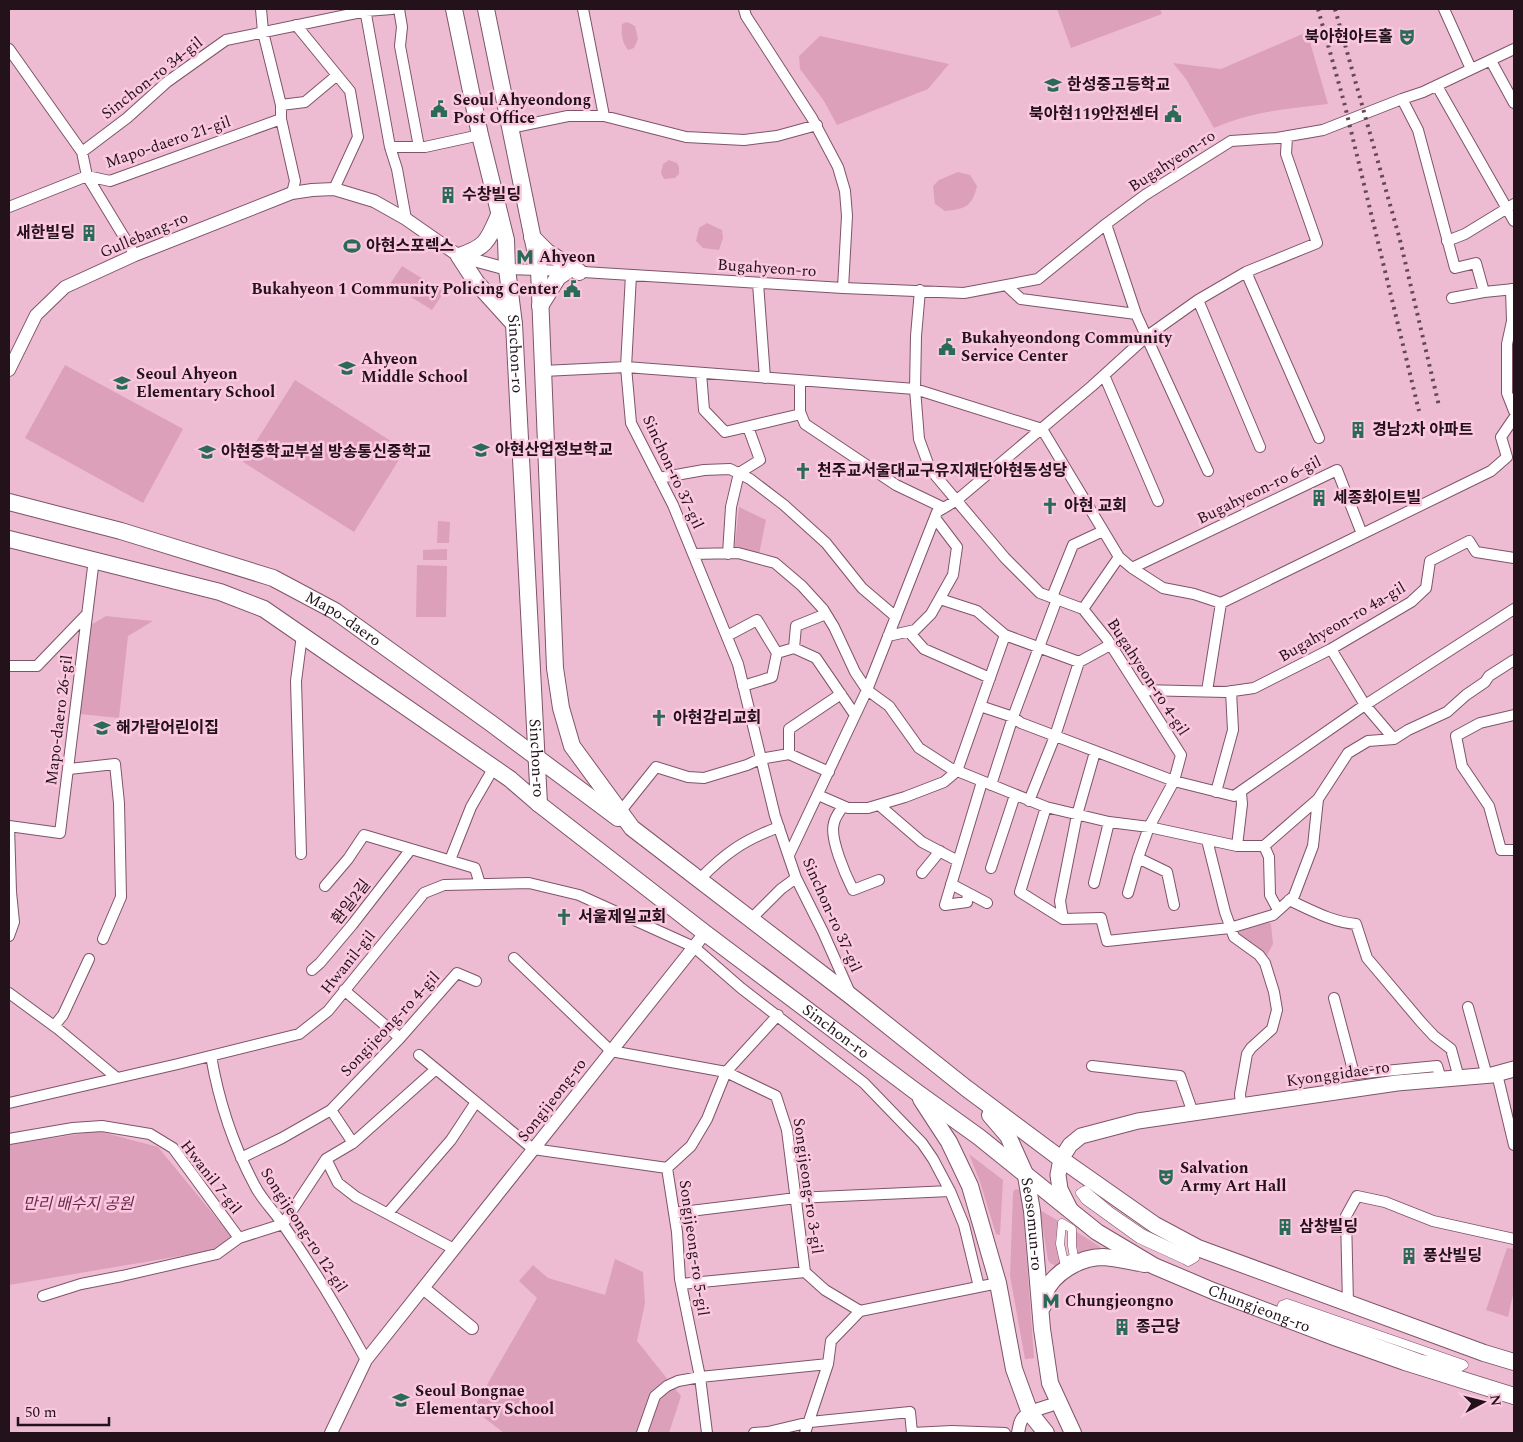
<svg xmlns="http://www.w3.org/2000/svg" width="1523" height="1442" font-family="Spectral,'Noto Sans KR',serif">
  <rect width="100%" height="100%" fill="#eebcd2"/>
  <path fill="#dca0bb" d="M1057,9H1160L1162,14L1071,48Z
    M627,22L635,26L638,39L634,48L628,50C622,42 621,35 622,24Z
    M1307,32L1328,104C1287,109 1252,111 1214,128L1186,79L1173,63L1221,69Z
    M820,36L949,64L928,89L837,125L824,101L800,69L799,56Z
    M669,160L677,163L679,167V174L675,178L664,179L661,173L663,164Z
    M958,172L970,175L977,186C972,207 965,209 945,211L935,204L933,186L939,180Z
    M707,223L722,230L723,238L719,250L703,248L696,241L699,228Z
    M402,266L444,292L432,310L390,284Z
    M65,365L183,429L143,503L25,438Z
    M295,380L405,450L354,532L243,462Z
    M739,507L766,520L758,559L734,554Z
    M438,521L450,522L449,543H437Z
    M447,549V560H423V550Z
    M417,565L447,566L446,617H416Z
    M106,616L153,621L128,636L119,718L80,714L89,626Z
    M1268,922L1271,924L1273,944L1265,959L1235,934V929Z
    M98,1131L158,1147L232,1237L216,1250L9,1285V1145Z
    M969,1154L1003,1180L1000,1234L999,1235L996,1234L980,1182Z
    M1017,1189L1019,1190L1022,1196L1034,1358L1025,1359L1010,1276L1013,1193L1014,1190Z
    M1040,1210L1062,1223L1064,1262L1056,1266L1050,1263L1048,1260Z
    M1072,1229L1099,1246L1102,1250L1074,1257Z
    M1507,1248L1514,1249V1290L1508,1317L1486,1310Z
    M615,1259L643,1272L645,1303L637,1341L681,1396L669,1433H504L473,1409L537,1298L519,1281L533,1265L548,1278L605,1295Z"/>
  <g fill="none" stroke-linecap="round" stroke-linejoin="round">
    <g stroke="#7f5468" stroke-width="9">
      <path id="pedestrian" d="M1085,1190L1110,1211L1142,1233L1195,1258L1188,1262L1185,1260L1139,1239L1085,1200L1080,1193Z
        M1062,1223L1072,1229V1246L1074,1257L1064,1262L1060,1244Z
        M1287,1303L1463,1364L1464,1365L1461,1367L1422,1359L1281,1308L1282,1305Z"/>
    </g>
    <g stroke="#7f5468" stroke-width="12">
      <path id="minor" d="M261,9L263,32L281,105V119L295,181L292,193
        M365,9L390,147L397,169L406,219
        M583,9L604,116
        M744,9L746,16L812,118L838,167L845,191L847,216L843,288
        M1444,9L1471,69
        M296,25L350,91L358,137L334,189
        M9,49L82,152L87,176L135,255
        M1491,61L1514,103
        M1437,86L1514,221
        M1402,99L1418,130L1455,268L1476,263L1484,292
        M281,105L305,102L336,76
        M510,128L568,116H604L686,137L744,140L777,136L817,125
        M390,147H419L400,46L402,27L399,9
        M419,147H425L480,135
        M82,152L127,118L167,82L226,40L366,11L392,9
        M9,207L87,176L110,181L281,119
        M1106,224L1136,314L1208,471
        M1447,241L1465,234L1514,204
        M507,269L567,271L843,288L964,293L1038,279L1106,224L1145,195L1231,141L1277,138L1323,130L1402,99L1423,92L1514,49
        M1246,272L1319,438
        M631,275L626,367L631,423L673,505L738,664L775,816L796,878L823,932L850,993
        M758,283L765,378
        M1006,285L1021,299L1136,314
        M1511,289L1512,321L1507,344V393L1514,411
        M920,290L916,336L915,389L919,439L930,469L1005,558L1040,593L1083,609L1107,639L1181,755L1174,781L1149,827L1138,858L1128,893
        M1452,298L1484,292L1514,289
        M1198,300L1260,447
        M543,371L626,367L915,389L1042,429
        M701,373L704,410L725,432L801,414
        M1104,375L1158,501
        M800,381V412L805,424L896,485L944,508
        M1042,429L1119,557L1132,568L1163,588L1194,594L1221,603L1491,471L1507,457L1501,437L1514,418
        M659,478L704,470L730,469L750,479L784,505L826,543L862,588L896,617
        M693,554L738,553L775,563L802,586L823,609L834,627L855,672L867,690L889,706L919,748L950,768L1046,807L1109,822L1149,827L1237,846H1264
        M728,554L731,507L739,473L760,460L748,427
        M1132,568L1337,470L1362,534
        M1052,597L1073,545L1103,531
        M940,599L977,611L1005,635L1079,662L1110,645
        M1083,609L1119,557
        M909,632L924,649L990,678
        M727,636L757,620L777,653L794,648L816,658L855,715
        M888,636L915,630L931,614L953,575L957,547L935,518
        M794,648L796,626L826,614
        M1331,649L1365,705L1394,739
        M9,666H37L87,614
        M743,686L772,677L777,653
        M1140,690L1226,692L1254,688L1331,649L1411,602L1426,588L1430,561L1469,541L1476,552L1514,558
        M1207,691L1221,603
        M980,706L1013,717L1021,723L1174,781L1234,796L1362,707L1514,609
        M1514,715L1480,723L1456,736L1462,766L1489,806L1501,850H1514
        M789,754L829,772
        M69,769L115,764L119,803L121,897L103,939
        M991,785L1013,717L1057,599
        M1216,792L1233,730L1231,691
        M818,795L848,808H868L905,797L944,782L957,771L1005,635
        M1029,801L1055,736L1079,662
        M879,805L922,842L958,861
        M843,806C840,811 835,817 834,823C829,838 846,876 853,890L879,880
        M1046,807L1020,892L1063,919L1101,918L1107,941L1230,928L1273,915L1294,896L1313,846L1318,799
        M620,812L656,767L688,777L704,778L747,765L760,759L789,754V729L841,694
        M9,826L60,833L94,559
        M1207,840L1225,912L1234,937L1259,955L1265,963L1274,992L1277,1010L1272,1029L1251,1048L1247,1054L1240,1094L1241,1106
        M1237,846L1242,804L1241,793
        M1264,846L1318,799L1348,753L1368,741L1394,739L1408,730L1447,712L1466,695L1485,682L1489,676L1514,660
        M1264,846L1269,857L1270,895L1278,910
        M301,854L296,681L302,635
        M789,855L867,690L937,512L957,500L1092,386L1146,337L1198,300L1246,272L1317,243L1286,154L1287,137
        M1138,858L1167,872L1174,905
        M450,860L471,807L493,769
        M991,868L1015,795
        M922,873L940,851
        M699,880C725,853 744,840 779,827
        M1094,883L1109,822
        M951,884L987,903
        M325,886L348,859L364,835L475,868L480,884
        M968,893L967,902L945,905L982,782
        M1289,900C1311,910 1332,922 1356,924L1367,958L1421,1022L1434,1036L1451,1049L1459,1078
        M751,919L781,889L796,878
        M1063,919L1060,901L1077,815L1095,752
        M9,936L14,922L11,892L9,826
        M514,958L611,1051L726,1072L776,1096L787,1130L805,1272
        M312,970L320,963L352,925L411,849
        M344,990L400,1038
        M9,993L58,1029L117,1078
        M1334,998L1354,1074L1437,1066L1441,1079
        M1468,1007L1487,1076
        M54,1026L63,1015L89,959
        M419,1055L533,1149L667,1168
        M211,1056C219,1102 233,1145 255,1186C262,1200 275,1212 284,1226C314,1269 341,1314 366,1360
        M1092,1066L1180,1076L1193,1113
        M1497,1074L1514,1145
        M9,1103L178,1064L299,1034L328,1011L424,893L444,885L529,883L579,895L694,947L741,988L864,1083L922,1143L933,1159L950,1191L964,1225L979,1287
        M331,1110L353,1143
        M9,1139L73,1128L102,1126L150,1134L173,1148L239,1238L283,1224
        M241,1158L282,1138L331,1110L400,1038L457,973L476,981
        M326,1159L338,1183L356,1197L454,1249
        M667,1168L677,1232L680,1279L700,1377L707,1433
        M667,1168L691,1146L707,1119L726,1072L778,1015
        M388,1213L451,1140L476,1102
        M674,1213L796,1198L950,1191
        M283,1224L326,1159L353,1143L436,1069
        M805,1272L825,1290L860,1311
        M681,1284L805,1272
        M43,1296L81,1284L122,1276L217,1254L239,1238
        M1348,1304L1346,1216L1357,1196L1385,1202L1433,1221L1514,1239
        M642,1433L655,1396L667,1386L678,1381L700,1377L828,1364L831,1341L860,1311L998,1283
        M754,1433L768,1432L810,1422L910,1412L912,1433L952,1431L1005,1433
        M805,1433L828,1364"/>
    </g>
    <g stroke="#7f5468" stroke-width="14">
      <path id="tertiary" d="M9,370L36,315L65,287L135,255L292,193L312,190L334,189L374,201L406,219L459,256L507,269
        M423,1288L472,1328
        M331,1433L366,1360L705,933
        M1018,1433C1019,1429 1019,1425 1021,1421C1026,1410 1047,1407 1057,1403"/>
    </g>
    <g stroke="#7f5468" stroke-width="17">
      <path id="secondary" d="M1071,1211L1060,1189L1058,1175L1061,1159L1070,1145L1081,1136L1138,1121L1397,1083L1492,1075L1514,1069"/>
    </g>
    <g stroke="#7f5468" stroke-width="18">
      <g id="primary">
        <path id="s1" d="M454,9L480,135L506,240L507,269L514,324L539,804"/>
        <path d="M486,9L539,269L555,668L561,708L572,746L632,828L852,997L966,1088L1061,1159L1155,1225L1198,1248L1484,1353L1514,1362"/>
        <path d="M499,215C488,240 487,247 459,256L476,282L514,324"/>
        <path d="M532,237L547,252L579,272"/>
        <path d="M540,306L558,277L567,271"/>
        <path id="s2" d="M9,502L121,531L273,578L335,611L492,724L618,818"/>
        <path id="s3" d="M9,539L220,592L264,609L510,779L539,804L705,933L915,1091L979,1137L1097,1232L1154,1266L1213,1291L1337,1338L1405,1362L1514,1396"/>
        <path d="M921,1099L949,1142L970,1186L998,1283L1014,1369L1030,1413L1046,1433"/>
        <path id="s4" d="M990,1115L1008,1136L1026,1176L1032,1211L1042,1329L1050,1383L1073,1433"/>
        <path d="M1043,1306C1044,1303 1043,1298 1044,1295C1052,1273 1080,1257 1103,1257C1117,1258 1132,1262 1145,1264"/>
      </g>
    </g>
    <use href="#pedestrian" stroke="#fff" stroke-width="8"/>
    <use href="#minor" stroke="#fff" stroke-width="10"/>
    <use href="#tertiary" stroke="#fff" stroke-width="12"/>
    <use href="#secondary" stroke="#fff" stroke-width="15"/>
    <use href="#primary" stroke="#fff" stroke-width="16"/>
    <path stroke="#644855" stroke-width="4" stroke-dasharray="2.5 5" stroke-linecap="butt" d="M1318,9L1344,102L1419,411
      M1335,9L1400,240L1439,406"/>
  </g>
  <defs>
    <g id="theatre-bare" transform="scale(1.35)"><path d="M-5-5.5Q0-4 5-5.5V0Q5 5 0 6Q-5 5-5 0ZM-3.3-2.5H-1v1.5H-3.3ZM1-2.5H3.3v1.5H1ZM-2.8 1Q0 5.5 2.8 1Z" fill="#2b6a56" stroke="#fbc9df" stroke-width="2.5" paint-order="stroke"/></g>
    <g id="school-bare" transform="scale(1.35)"><path d="M0-5L7-2L0 1L-7-2ZM-4 1L0 2.5L4 1V4Q0 6-4 4Z" fill="#2b6a56" stroke="#fbc9df" stroke-width="2.5" paint-order="stroke"/></g>
    <g id="civic-bare" transform="scale(1.35)"><path d="M-.6-6.5H3V-4.5H.6V-3L4-1V1h2V6H-6V1h2V-1L-.6-3ZM-1.2 2.5V6h2.4V2.5Z" fill="#2b6a56" stroke="#fbc9df" stroke-width="2.5" paint-order="stroke"/></g>
    <g id="building-bare" transform="scale(1.35)"><path d="M-4-6H4V6H1V3H-1V6H-4ZM-2.5-4.3h1.7v1.8h-1.7ZM.8-4.3h1.7v1.8H.8ZM-2.5-1h1.7V.8h-1.7ZM.8-1h1.7V.8H.8Z" fill="#2b6a56" stroke="#fbc9df" stroke-width="2.5" paint-order="stroke"/></g>
    <g id="stadium-bare" transform="scale(1.35)"><path d="M0-5a6.5 5 0 1 0 0 10a6.5 5 0 1 0 0-10ZM-3.5-1.8h7v3.6h-7Z" fill="#2b6a56" stroke="#fbc9df" stroke-width="2.5" paint-order="stroke"/></g>
    <g id="metro-bare" transform="scale(1.35)"><path d="M-5.5 5V-5H-3L0 0L3-5H5.5V5H3V-.5L0 4L-3-.5V5Z" fill="#2b6a56" stroke="#fbc9df" stroke-width="2.5" paint-order="stroke"/></g>
    <g id="church-bare" transform="scale(1.35)"><path d="M-1.2-6h2.4v3.5h3.3v2.4h-3.3V6h-2.4V-.1h-3.3v-2.4h3.3Z" fill="#2b6a56" stroke="#fbc9df" stroke-width="2.5" paint-order="stroke"/></g>
  </defs>
  <g fill-rule="evenodd">
    <use href="#theatre-bare" x="1407" y="37"/>
    <use href="#school-bare" x="1053" y="85"/>
    <use href="#civic-bare" x="439" y="109"/>
    <use href="#civic-bare" x="1173" y="114"/>
    <use href="#building-bare" x="448" y="195"/>
    <use href="#building-bare" x="89" y="233"/>
    <use href="#stadium-bare" x="352" y="246"/>
    <use href="#metro-bare" x="525" y="257"/>
    <use href="#civic-bare" x="572" y="289"/>
    <use href="#civic-bare" x="947" y="347"/>
    <use href="#school-bare" x="347" y="368"/>
    <use href="#school-bare" x="122" y="383"/>
    <use href="#building-bare" x="1358" y="430"/>
    <use href="#school-bare" x="481" y="450"/>
    <use href="#school-bare" x="207" y="452"/>
    <use href="#church-bare" x="803" y="471"/>
    <use href="#building-bare" x="1319" y="498"/>
    <use href="#church-bare" x="1050" y="506"/>
    <use href="#church-bare" x="659" y="718"/>
    <use href="#school-bare" x="102" y="728"/>
    <use href="#church-bare" x="564" y="917"/>
    <use href="#theatre-bare" x="1166" y="1177"/>
    <use href="#building-bare" x="1285" y="1227"/>
    <use href="#building-bare" x="1409" y="1256"/>
    <use href="#metro-bare" x="1051" y="1301"/>
    <use href="#building-bare" x="1122" y="1327"/>
    <use href="#school-bare" x="401" y="1400"/>
  </g>
  <g text-anchor="middle" dominant-baseline="central" stroke-width="5" stroke-linejoin="round" paint-order="stroke">
    <g font-size="16" font-weight="bold" fill="#23121a" stroke="#fbc9df" text-anchor="start">
      <text x="1393" y="37" text-anchor="end">북아현아트홀</text>
      <text x="1067" y="85">한성중고등학교</text>
      <text x="453" y="100">Seoul Ahyeondong<tspan x="453" dy="18">Post Office</tspan></text>
      <text x="1159" y="114" text-anchor="end">북아현119안전센터</text>
      <text x="462" y="195">수창빌딩</text>
      <text x="75" y="233" text-anchor="end">새한빌딩</text>
      <text x="366" y="246">아현스포렉스</text>
      <text x="539" y="257">Ahyeon</text>
      <text x="558" y="289" text-anchor="end">Bukahyeon 1 Community Policing Center</text>
      <text x="961" y="338">Bukahyeondong Community<tspan x="961" dy="18">Service Center</tspan></text>
      <text x="361" y="359">Ahyeon<tspan x="361" dy="18">Middle School</tspan></text>
      <text x="136" y="374">Seoul Ahyeon<tspan x="136" dy="18">Elementary School</tspan></text>
      <text x="1372" y="430">경남2차 아파트</text>
      <text x="495" y="450">아현산업정보학교</text>
      <text x="221" y="452">아현중학교부설 방송통신중학교</text>
      <text x="817" y="471">천주교서울대교구유지재단아현동성당</text>
      <text x="1333" y="498">세종화이트빌</text>
      <text x="1064" y="506">아현 교회</text>
      <text x="673" y="718">아현감리교회</text>
      <text x="116" y="728">해가람어린이집</text>
      <text x="578" y="917">서울제일교회</text>
      <text x="1180" y="1168">Salvation<tspan x="1180" dy="18">Army Art Hall</tspan></text>
      <text x="1299" y="1227">삼창빌딩</text>
      <text x="1423" y="1256">풍산빌딩</text>
      <text x="1065" y="1301">Chungjeongno</text>
      <text x="1136" y="1327">종근당</text>
      <text x="415" y="1391">Seoul Bongnae<tspan x="415" dy="18">Elementary School</tspan></text>
    </g>
    <g font-size="16" fill="#23121a" stroke="#fbc9df">
      <text transform="translate(152 78) rotate(-38)">Sinchon-ro 34-gil</text>
      <text transform="translate(168 142) rotate(-19)">Mapo-daero 21-gil</text>
      <text transform="translate(1172 161) rotate(-33)">Bugahyeon-ro</text>
      <text transform="translate(144 235) rotate(-23)">Gullebang-ro</text>
      <text transform="translate(767 268) rotate(4)">Bugahyeon-ro</text>
      <text stroke="none"><textPath href="#s1" startOffset="351">Sinchon-ro</textPath></text>
      <text transform="translate(673 472) rotate(65)">Sinchon-ro 37-gil</text>
      <text transform="translate(1259 490) rotate(-26)">Bugahyeon-ro 6-gil</text>
      <text stroke="none"><textPath href="#s2" startOffset="356">Mapo-daero</textPath></text>
      <text transform="translate(1342 622) rotate(-30)">Bugahyeon-ro 4a-gil</text>
      <text transform="translate(1148 677) rotate(57)">Bugahyeon-ro 4-gil</text>
      <text transform="translate(59 720) rotate(-83)">Mapo-daero 26-gil</text>
      <text stroke="none"><textPath href="#s1" startOffset="756">Sinchon-ro</textPath></text>
      <text transform="translate(351 902) rotate(-52)">환일2길</text>
      <text transform="translate(832 915) rotate(66)">Sinchon-ro 37-gil</text>
      <text transform="translate(348 962) rotate(-51)">Hwanil-gil</text>
      <text transform="translate(390 1024) rotate(-47)">Songijeong-ro 4-gil</text>
      <text stroke="none"><textPath href="#s3" startOffset="976">Sinchon-ro</textPath></text>
      <text transform="translate(1338 1074) rotate(-8)">Kyonggidae-ro</text>
      <text transform="translate(552 1100) rotate(-52)">Songijeong-ro</text>
      <text transform="translate(211 1177) rotate(52)">Hwanil 7-gil</text>
      <text transform="translate(808 1186) rotate(82)">Songijeong-ro 3-gil</text>
      <text stroke="none"><textPath href="#s4" startOffset="120">Seosomun-ro</textPath></text>
      <text transform="translate(304 1230) rotate(57)">Songijeong-ro 12-gil</text>
      <text transform="translate(694 1248) rotate(82)">Songijeong-ro 5-gil</text>
      <text stroke="none"><textPath href="#s3" startOffset="1485">Chungjeong-ro</textPath></text>
    </g>
    <g font-size="16" font-style="italic" fill="#6e274d" stroke="#fbc9df">
      <text x="78" y="1204">만리 배수지 공원</text>
    </g>
  </g>
  <rect width="1523" height="1442" fill="none" stroke="#23121a" stroke-width="20"/>
  <g transform="translate(1483 1402) rotate(83)" stroke="#fbc9df" stroke-width="4" paint-order="stroke">
  <path d="M0-4L9 19L0 12L-9 19Z" fill="#23121a"/>
  <text y="-8" font-size="14" font-weight="bold" text-anchor="middle" fill="#23121a">N</text>
  </g>
  <path d="M18 1417v8h91v-8" fill="none" stroke="#23121a" stroke-width="2.5"/>
  <text x="25" y="1417" font-size="15" fill="#23121a" stroke="#fbc9df" stroke-width="4" paint-order="stroke">50 m</text>
</svg>
